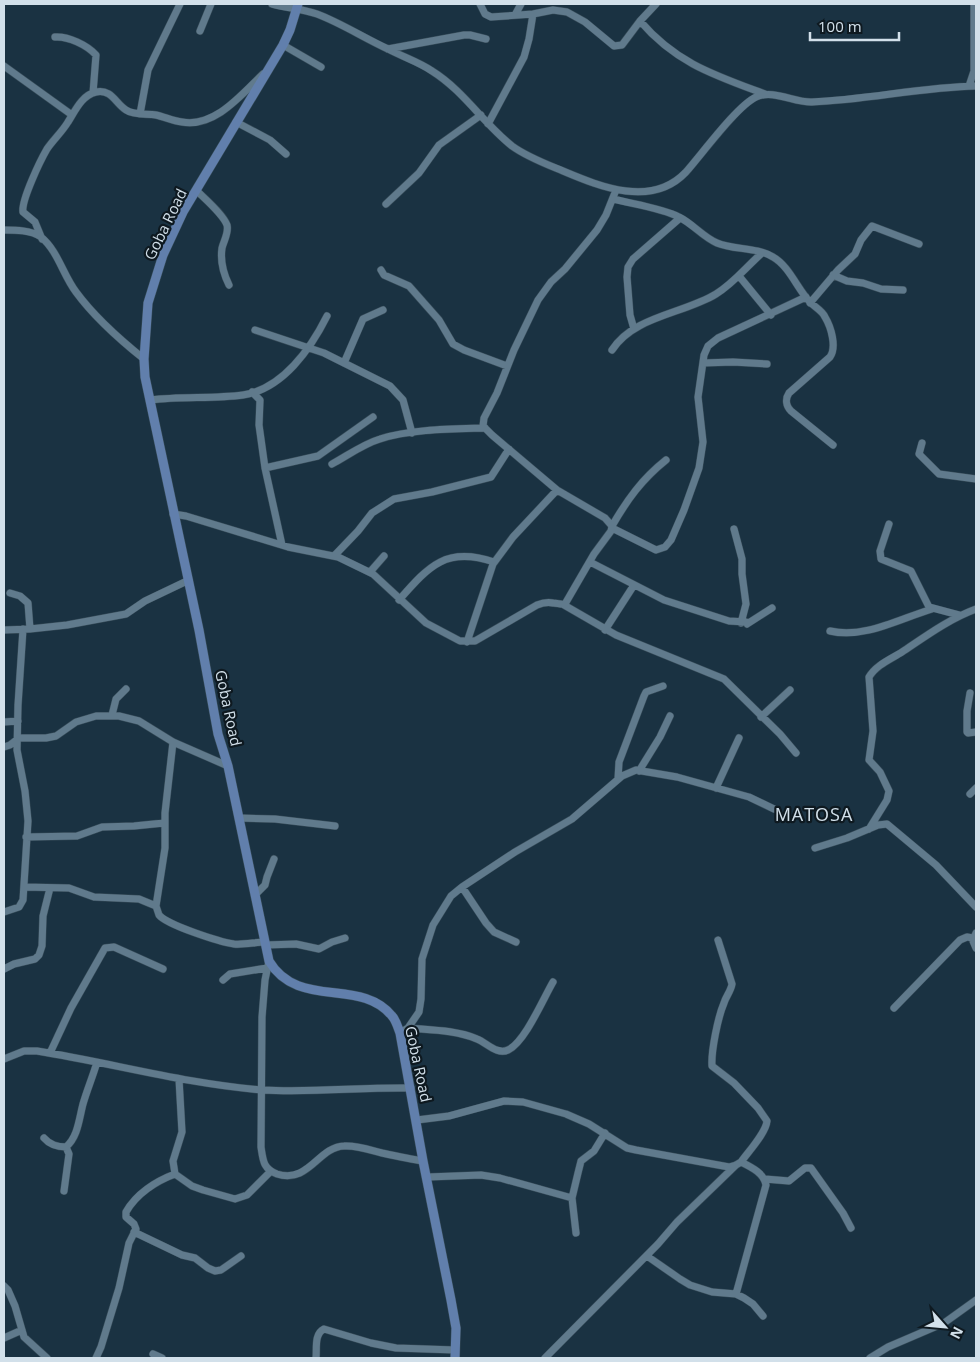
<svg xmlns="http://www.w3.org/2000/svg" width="980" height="1362" font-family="'Open Sans',sans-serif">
  <rect width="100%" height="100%" fill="#1a3242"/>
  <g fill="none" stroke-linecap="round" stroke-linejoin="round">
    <g stroke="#384d5a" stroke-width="8">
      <path id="minor" d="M272,4C287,8 303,9 317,14C341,23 364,38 388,49C403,57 419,62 432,71C464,91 483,123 512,146C527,157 546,164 563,171C601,187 652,208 686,172C702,154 737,106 756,97C773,89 795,103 812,102C867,100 921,87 976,86
        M480,4L485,14L491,17L533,14L553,10L567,12L585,22L614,46L622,45L640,21C676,63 714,75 765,94
        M515,15L521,4
        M640,21L656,4
        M200,31L211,4
        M55,37C68,36 87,45 96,55L93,93
        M283,45L321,67
        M388,49L464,35H470L486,39
        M4,66L72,115
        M969,86L974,71V4
        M140,114L148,70L180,4
        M236,122L270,140L286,154
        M488,124L524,57L529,39L533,14
        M196,190C205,199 223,214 227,225C229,233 224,240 222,248C220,262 223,273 229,285
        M613,199C632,204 662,208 679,217C693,224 703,237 717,243C734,250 757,247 773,257C789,266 797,288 809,301C814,307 822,310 825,317C831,327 837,347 830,357L789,393C785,399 786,406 791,411L833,445
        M386,204L419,173L439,145L481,115
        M4,230C15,230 31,230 41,237C58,251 63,275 76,292C95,318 119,339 144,359
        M42,239L35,222L23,212C21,201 40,161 47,149C53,140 62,132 68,122C75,111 82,95 96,92C112,89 115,103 126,110C135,116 147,113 156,115C165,117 173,121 182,122C215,128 242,94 263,74
        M381,270L384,275L409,286L439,320L453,344L464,350L507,366
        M833,275L847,281L863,283L881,289L903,290
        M739,276L771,315
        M810,303L838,270L855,254L861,240L872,226L919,244
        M634,329L630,315L627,277L628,267L633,259L680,218
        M255,330L324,353L390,386L403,400L412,433
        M612,350C634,316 683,314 716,294C734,283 746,267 762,253
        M344,363L363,319L383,310
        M703,363L733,362L767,364
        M252,392L260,400L259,425L265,468L282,545
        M151,400C181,396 213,399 243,395C283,389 311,348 327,316
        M922,443L919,454L939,474L976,479
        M332,464C347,456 363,444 380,439C410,429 453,429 485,428
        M265,468L318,456L373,417
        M173,514L186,516L288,547L338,557L373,574L426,623L460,641H475L537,605C542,603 548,602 553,603C558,603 560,605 565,604L594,554L611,531L612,526L605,518L557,490L492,435L483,426L484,418L497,393L514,350L538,300L551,282L565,269L597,230L606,215L616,190
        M889,524L880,551L881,559L911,571L929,607L959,615
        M612,526C627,500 642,479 666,460
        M612,528L656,550L665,547L671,540L684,510L699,468L703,442L698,397L704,355L708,346L718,338L806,297
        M734,529L742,559V574L746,604L741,623
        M334,556L358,531L372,513L394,499L432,492L491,477L509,449
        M590,562L664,600L729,621L746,622L747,624L772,608
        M370,572L384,556
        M10,593L20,596L28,603L30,629
        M399,600C429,566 446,546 494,562
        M564,605L616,635L724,679L780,734L796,753
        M4,630L30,629L67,625L126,614L145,601L189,580
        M605,630L634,585
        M830,631C864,639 899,619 932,609
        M467,642L493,564L513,537L557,490
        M970,693L967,711V732L968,733L976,732
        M112,715L116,699L126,689
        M761,717L790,690
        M4,722L18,721
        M173,742L165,813V848L156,906L159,915C167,925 220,942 234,944C244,945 256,942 265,942
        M4,747L10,745L19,738H46L56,736L76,722L96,716H119L139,721L173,742L228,766
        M639,771L660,737L670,716
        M618,779L619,762L644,696L646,692L663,686
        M716,788L739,738
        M970,794L976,788
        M239,818L275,819L335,826
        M869,829L887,800L889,791L880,772L869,760L873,731L869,677C876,665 891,659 902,652C926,636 949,619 976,609
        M26,837L77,836L102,827L134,826L164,823
        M815,848L847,838L878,825L887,824L936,865L976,907
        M24,887L69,888L94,897L139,899L156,906
        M462,887L486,923L494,932L516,942
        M256,894L265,885L267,877L274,859
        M4,912L19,907L23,900L28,821L25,791L17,750L18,705L23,629
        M976,933L973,941L976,948
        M266,945L296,944L319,949L332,942L345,938
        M269,961L265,980L262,1017L261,1147C263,1160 263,1169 277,1174C309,1184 318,1147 344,1146C357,1145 370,1150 382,1153C396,1156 410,1159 423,1161
        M4,969L14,964L35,959L39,955L42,946L43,916L50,888
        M223,980L230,974L267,968
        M894,1008L960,940L967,937L973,938
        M408,1028C430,1030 456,1030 477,1039C487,1043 497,1055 508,1050C525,1042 543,999 553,982
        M400,1033L408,1028L419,1012L421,999L422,959L433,925L451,896L462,887L515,852L572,819L622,776L636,770L677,777L749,797L774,809
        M50,1053L71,1008L105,948L114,947L163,969
        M4,1059L24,1051H37C112,1063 186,1084 263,1090C312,1093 362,1087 411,1088
        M179,1079L182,1132L173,1161L175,1174L192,1186L203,1190L235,1199L247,1195L271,1171
        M417,1120L449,1116L504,1101L523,1102L566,1114L589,1124L627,1148L636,1150L729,1167L736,1165L741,1162C748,1152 766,1133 767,1121L758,1108L734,1083L712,1066C711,1051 718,1017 724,1003C726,996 731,991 732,984L718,940
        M44,1138C50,1145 57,1147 66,1147C78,1137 79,1119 83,1104C87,1090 93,1076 97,1062
        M428,1177L481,1175L500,1178L572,1198
        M765,1179L789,1181L805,1168H811L843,1213L851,1228
        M64,1191L69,1154L66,1147
        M134,1232L182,1255L195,1258L208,1268L215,1271L221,1270L241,1256
        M576,1233L572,1198L578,1173L581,1161L594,1151L605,1133
        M647,1256L680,1279L690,1285L712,1292L736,1294L744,1298L753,1304L763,1316
        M4,1286L8,1290L15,1306L24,1337L47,1358
        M736,1294L766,1185C764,1173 751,1167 741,1162
        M4,1338L22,1330
        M153,1354L162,1358
        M96,1358L101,1347L119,1288L129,1243L136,1229L134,1224L126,1217V1212C136,1194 156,1181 175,1174
        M316,1358C317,1348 314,1334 324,1329L371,1343L396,1348L455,1350
        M545,1358L658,1244L677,1222L736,1165
        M870,1358L888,1347L944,1323L976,1300"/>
    </g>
    <g stroke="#384d5a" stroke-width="10">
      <path id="major" d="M298,4L290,30L283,45L183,212L163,255L148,303L144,359L145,377L199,630L218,734L228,766L269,961C298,1010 361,977 392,1016C396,1020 398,1028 400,1033L423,1161L451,1300L456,1328L455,1358"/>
    </g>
    <use href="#minor" stroke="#607a8c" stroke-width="7"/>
    <use href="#major" stroke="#617fac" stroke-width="9"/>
  </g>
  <g text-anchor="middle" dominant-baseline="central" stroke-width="4.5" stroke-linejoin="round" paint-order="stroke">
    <g font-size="15" fill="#d2e0ea" stroke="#0e1920">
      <text transform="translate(165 224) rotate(-64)">Goba Road</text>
      <text transform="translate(229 708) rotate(78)">Goba Road</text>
      <text transform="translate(419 1064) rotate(78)">Goba Road</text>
    </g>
    <g font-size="18" letter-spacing="1" fill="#d2e0ea" stroke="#0e1920">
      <text x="814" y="814">MATOSA</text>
    </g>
  </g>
  <rect width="980" height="1362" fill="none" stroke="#d2e0ea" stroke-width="10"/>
  <g transform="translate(945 1327) rotate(117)" stroke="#0e1920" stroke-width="4" paint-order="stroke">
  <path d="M0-4L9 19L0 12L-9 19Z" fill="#d2e0ea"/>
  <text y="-8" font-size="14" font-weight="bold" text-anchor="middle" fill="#d2e0ea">N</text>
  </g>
  <path d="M810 32v8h89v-8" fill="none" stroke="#d2e0ea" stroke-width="2.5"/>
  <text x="818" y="32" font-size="15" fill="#d2e0ea" stroke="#0e1920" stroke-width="4" paint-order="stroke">100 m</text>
</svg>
